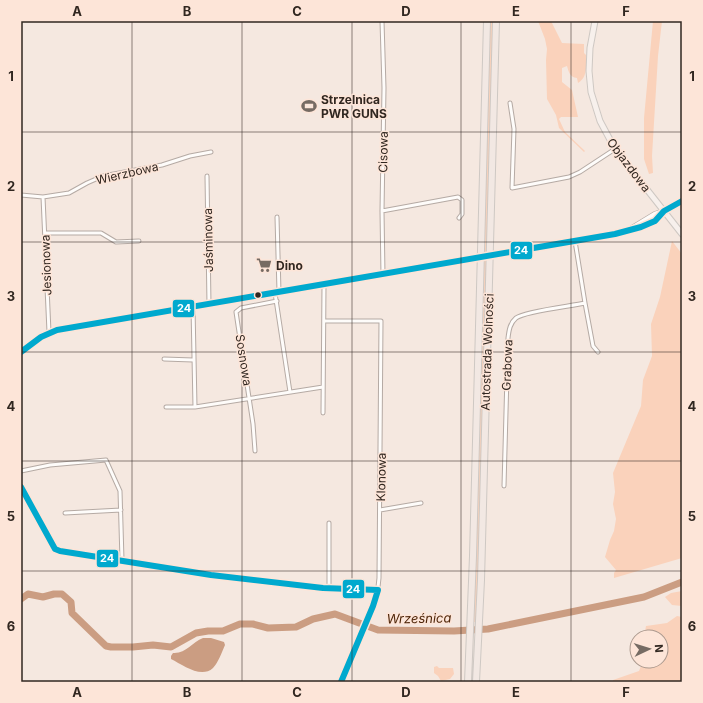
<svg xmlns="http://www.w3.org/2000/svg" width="703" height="703" font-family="Inter,sans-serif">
  <rect width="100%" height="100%" fill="#f5e8e0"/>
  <path fill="#fad2bb" d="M490,21H493L487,253L484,254Z
    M538,21H551L562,43L584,44V53L586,55C586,66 588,77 578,83L577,78C570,77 569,73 567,66L562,68V82L572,90L578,117H561L559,119L565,132L585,151L584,152L559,128L556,115L547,99L546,60L547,49L545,39Z
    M653,21H662L658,56L652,156L653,173L649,174L644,159V118Z
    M672,241L682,254V558L614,578V573L616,570L605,557L610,540L614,531L616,519L613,504L615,492L613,473L641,406L643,380L652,356L651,324L660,297Z
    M484,260H487L478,580L476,622H474Z
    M682,591V606L672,605L665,597L671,593Z
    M677,616L682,617V682H613V680L639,671L643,661H661V637H644L646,626L667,623Z
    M437,666L439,668H453L454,674L450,679L441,681L438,676L434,673V667Z"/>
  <path fill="#cb9d82" d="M203,638H211L224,642L225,645C222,652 218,663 213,668C201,679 183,665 171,659V656L173,653C186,654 192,642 203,638Z"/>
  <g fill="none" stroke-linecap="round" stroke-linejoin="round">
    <path stroke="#cb9d82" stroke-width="7" d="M21,599L28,594L43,597L54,594H62L71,602L72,613L106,646L111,647H133L153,645L171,647L196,633L208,631H223L240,624H253L268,628L296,627L313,619L335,614L378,630L454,631L488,629L644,597L682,582"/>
    <g stroke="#b5aaa4" stroke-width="5">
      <path id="street" d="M382,21L384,88L382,211L383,275
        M510,103L514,129L512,188L569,177L580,172L615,149
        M207,176L209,304
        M21,195L43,197L69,193L87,183L103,176L162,165L190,156L211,152
        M43,197L49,332
        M382,211L458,197L462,200V214L459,218
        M277,217L279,292
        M45,233H101L116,242L139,241
        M275,293L290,392
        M585,303L593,346L598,352
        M193,307L195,407
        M324,321H381L379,578L377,596L373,606L341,682
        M164,359L193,360
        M166,407H195L323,387
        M323,413L324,285
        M255,451L253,424L236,312L241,308L277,301
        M21,471L50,465L106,460L120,491L122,560
        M504,486L508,338C509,330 510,323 516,318C525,311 572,306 585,303L575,241
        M21,487L52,544L55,549L60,551L211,575L323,588L378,590
        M380,510L421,503
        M65,513L121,510
        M329,588V523"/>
    </g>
    <g stroke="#b5aaa4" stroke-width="6">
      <path id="secondary" d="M632,228L655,214L668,210L682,201
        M505,253L620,233L641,227L655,221L664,211
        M21,352L41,337L57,330L466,260"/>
    </g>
    <g stroke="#cec8c3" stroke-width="7">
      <path id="primary" d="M595,21L590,48L589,71L591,92L600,121L615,149L682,234"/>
    </g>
    <g stroke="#cec8c3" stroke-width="8">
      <path id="highway" d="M468,682L473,556L487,21
        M476,682L481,580L496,21"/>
    </g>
    <use href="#street" stroke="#fefcfa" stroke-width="3"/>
    <use href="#secondary" stroke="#fefcfa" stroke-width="4.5"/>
    <use href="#primary" stroke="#f7f0ec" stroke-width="5"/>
    <use href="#highway" stroke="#f2e8e3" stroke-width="6"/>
    <g stroke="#b5aaa4" stroke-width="6" stroke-linecap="butt">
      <path id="secondary-bridge" d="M466,260L505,253"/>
    </g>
    <use href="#secondary-bridge" stroke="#fefcfa" stroke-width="4.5"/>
    <g stroke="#fde5d8" stroke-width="9">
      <path id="bus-1" d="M21,352L41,337L57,330L615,234L641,227L655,221L664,211L682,201
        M21,487L55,549L60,551L211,575L323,588L378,590L373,606L341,682"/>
    </g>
    <use href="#bus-1" stroke="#00a9ce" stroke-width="6"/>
  </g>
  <path fill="none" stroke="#312720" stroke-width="1" stroke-opacity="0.55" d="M132,21V682M242,21V682M352,21V682M461,21V682M571,21V682M21,132H682M21,242H682M21,352H682M21,461H682M21,571H682"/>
  <defs>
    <g id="stadium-bare" transform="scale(1.2)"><path d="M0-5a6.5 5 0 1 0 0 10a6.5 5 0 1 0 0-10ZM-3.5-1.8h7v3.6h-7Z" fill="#766b63" stroke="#fde5d8" stroke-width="2.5" paint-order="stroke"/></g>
    <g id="supermarket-bare" transform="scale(1.2)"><path d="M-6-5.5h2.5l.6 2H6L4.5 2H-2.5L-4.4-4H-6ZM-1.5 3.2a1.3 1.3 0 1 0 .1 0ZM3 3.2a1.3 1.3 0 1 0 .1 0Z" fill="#766b63" stroke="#fde5d8" stroke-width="2.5" paint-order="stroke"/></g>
  </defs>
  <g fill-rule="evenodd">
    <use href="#stadium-bare" x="309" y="106"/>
    <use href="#supermarket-bare" x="264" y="265"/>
  </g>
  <circle fill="#312720" stroke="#fde5d8" stroke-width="1.5" cx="258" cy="295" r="3.5"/>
  <g text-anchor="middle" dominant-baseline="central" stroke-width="3" stroke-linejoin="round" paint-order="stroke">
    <g font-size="12" font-weight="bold" fill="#312720" stroke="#fde5d8" text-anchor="start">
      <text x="321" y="99">Strzelnica<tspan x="321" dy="14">PWR GUNS</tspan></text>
      <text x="276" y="265">Dino</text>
    </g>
    <g font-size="12" fill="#312720" stroke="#fde5d8">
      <text transform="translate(383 152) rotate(-89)">Cisowa</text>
      <text transform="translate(629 165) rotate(53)">Objazdowa</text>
      <text transform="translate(127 173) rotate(-13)">Wierzbowa</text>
      <text transform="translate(208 240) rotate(-91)">Jaśminowa</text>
      <text transform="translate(46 265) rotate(-92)">Jesionowa</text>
      <text transform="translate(487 352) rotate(-88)">Autostrada Wolności</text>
      <text transform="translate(244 360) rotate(81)">Sosnowa</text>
      <text transform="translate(507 365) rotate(-88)">Grabowa</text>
      <text transform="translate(381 477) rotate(-89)">Klonowa</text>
    </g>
    <g font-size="13" font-style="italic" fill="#4e2609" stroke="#fde5d8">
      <text transform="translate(419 618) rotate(-1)">Wrześnica</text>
    </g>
  </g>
  <g stroke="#fde5d8" stroke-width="1.5">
    <rect x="510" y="241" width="23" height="19" rx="4" fill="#00a9ce"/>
    <rect x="172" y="299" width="23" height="19" rx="4" fill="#00a9ce"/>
    <rect x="96" y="549" width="23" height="19" rx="4" fill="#00a9ce"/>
    <rect x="342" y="579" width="23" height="20" rx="4" fill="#00a9ce"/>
  </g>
  <g font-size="11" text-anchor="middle" font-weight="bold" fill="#fff">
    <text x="521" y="254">24</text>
    <text x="184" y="312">24</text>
    <text x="107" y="562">24</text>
    <text x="353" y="593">24</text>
  </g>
  <rect width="703" height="703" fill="none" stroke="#fde5d8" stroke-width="44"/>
  <g transform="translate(649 649) rotate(86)"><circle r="19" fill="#fde5d8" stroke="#ab998e"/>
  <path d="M0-3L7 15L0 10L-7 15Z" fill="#766b63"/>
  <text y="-6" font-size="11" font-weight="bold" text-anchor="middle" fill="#312720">N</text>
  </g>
  <rect x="22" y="22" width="659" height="659" fill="none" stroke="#312720" stroke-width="1.5"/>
  <g font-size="13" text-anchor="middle" font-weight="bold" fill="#312720">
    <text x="77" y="16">A</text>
    <text x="187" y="16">B</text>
    <text x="297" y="16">C</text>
    <text x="406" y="16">D</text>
    <text x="516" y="16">E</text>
    <text x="626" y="16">F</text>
    <text x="11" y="81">1</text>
    <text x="692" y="81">1</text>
    <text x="11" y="191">2</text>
    <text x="692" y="191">2</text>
    <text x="11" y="301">3</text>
    <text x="692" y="301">3</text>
    <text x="11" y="411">4</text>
    <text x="692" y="411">4</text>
    <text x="11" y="521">5</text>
    <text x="692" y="521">5</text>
    <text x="11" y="631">6</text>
    <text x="692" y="631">6</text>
    <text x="77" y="697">A</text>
    <text x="187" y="697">B</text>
    <text x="297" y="697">C</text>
    <text x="406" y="697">D</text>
    <text x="516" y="697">E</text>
    <text x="626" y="697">F</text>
  </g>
</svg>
